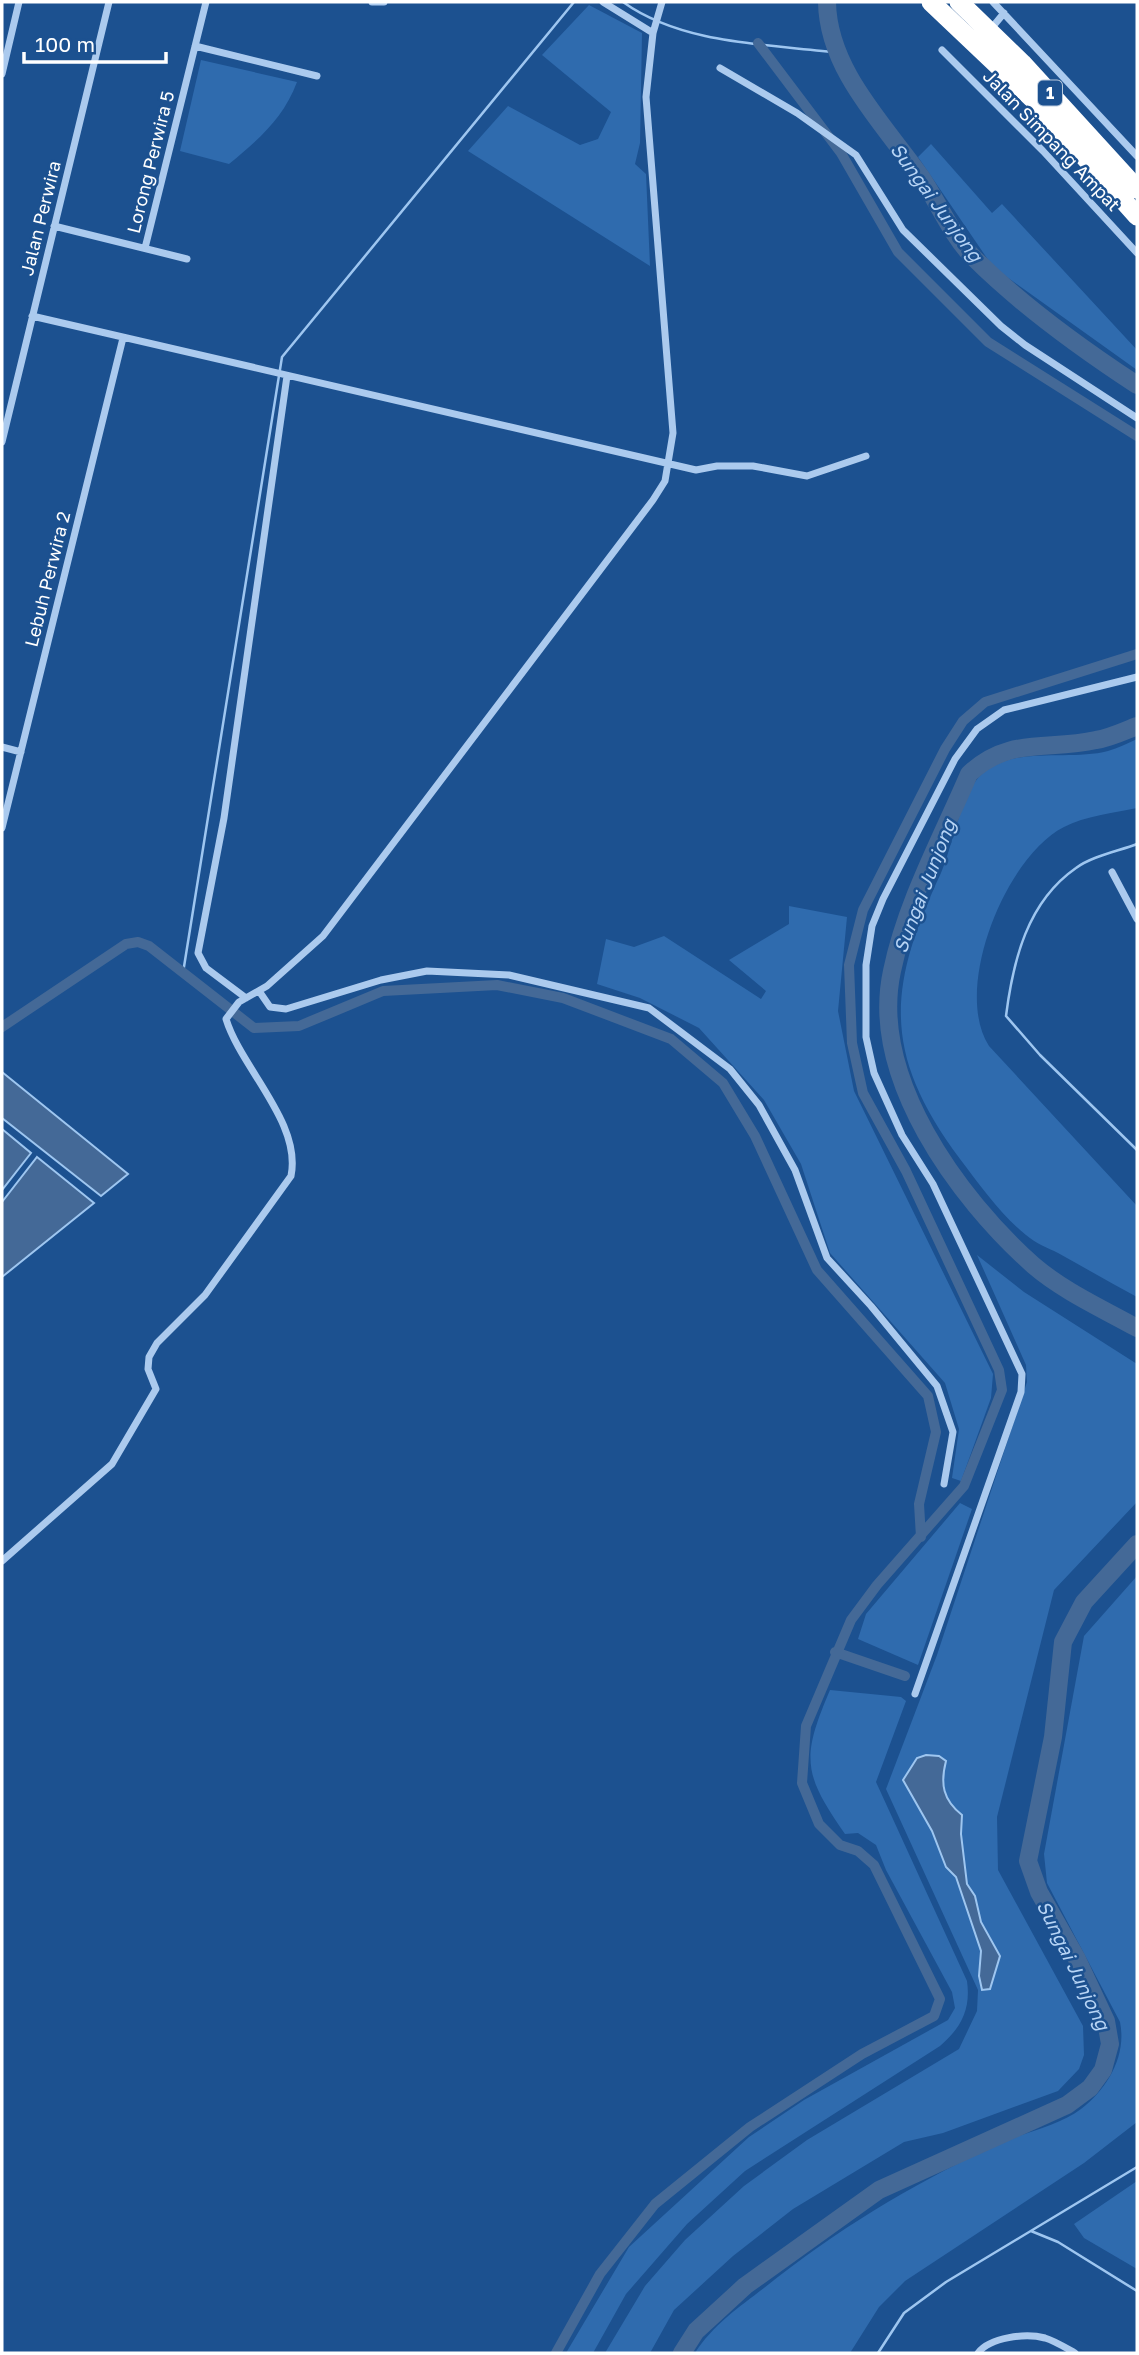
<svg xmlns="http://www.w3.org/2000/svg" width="1139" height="2355" font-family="'Golos Text',sans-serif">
  <rect width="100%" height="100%" fill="#1c5190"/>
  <path fill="#2f6bae" d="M589,5L642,33L640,143L635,164L646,174L650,266L468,151L508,106L580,145L598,139L611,112L542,55Z
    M201,60L297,82C283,119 259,139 229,164L180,151Z
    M931,144L992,213L1002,204L1137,350V370L993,267L918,157Z
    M1137,739V808C1114,813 1085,816 1064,827C1006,856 952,989 989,1046L1137,1206V1297C1111,1283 1085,1268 1058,1253C1048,1248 1035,1243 1026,1235C1001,1215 979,1184 960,1159C882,1054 887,988 941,873C953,846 961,790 984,772C1016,746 1070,761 1108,751C1118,748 1128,743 1137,739Z
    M789,906L847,917L838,1011L854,1091L993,1374L991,1398L961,1481L952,1478L959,1429L945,1383L830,1253L801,1164L764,1100L699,1028L640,998L597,984L606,939L634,947L664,936L761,999L766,991L729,960L789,924Z
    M977,1255L1024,1292L1137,1364V1502L1054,1590L997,1817L998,1870L1083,2026L1084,2055L1079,2069L1058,2091L943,2133L904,2142L793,2209L733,2256L674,2310L650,2353H605L645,2286L685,2240L744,2186L807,2140L959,2049L977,2011L978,1990L886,1789L937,1655L1027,1382L1026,1365Z
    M960,1503L972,1509L918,1665L858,1639L866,1614Z
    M1137,1576V2122L1084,2163L905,2281L879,2307L850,2353H695C712,2326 739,2307 764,2288C839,2228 907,2188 993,2146C1019,2134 1059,2126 1081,2109C1107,2089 1127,2056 1120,2022L1047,1883L1044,1854L1084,1636Z
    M830,1690L901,1697L906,1701L876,1782L967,1981C971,2009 961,2028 940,2046L745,2171L687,2224L626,2294L593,2353H566L629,2247L749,2137L804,2100L948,2020L955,2008L952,1992L886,1870L876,1845L858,1833L845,1834C803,1774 801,1758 830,1690Z
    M1137,2181V2269L1084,2238L1074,2224Z"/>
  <path fill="#446997" stroke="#9ec6f0" stroke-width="2" d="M2,1072L128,1174L101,1196L2,1118Z
    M2,1129L31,1153L2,1190Z
    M37,1157L94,1203L2,1277V1202Z
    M926,1755L939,1756L946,1761C940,1784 943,1800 962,1815L961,1834L967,1884L975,1896L981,1922L1000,1956L990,1989L982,1990L979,1976L981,1951L956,1877L946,1867L932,1831L903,1780L917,1758Z"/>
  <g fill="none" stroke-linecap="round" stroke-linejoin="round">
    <path stroke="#9ec6f0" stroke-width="2.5" d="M623,2C683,45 769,44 840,53
      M1137,844C1119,851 1092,856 1076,868C1027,902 1013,961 1006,1016L1040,1055L1137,1150
      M183,973L282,357L574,2
      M1031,2231L1058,2242L1137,2291
      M878,2353L904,2313L946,2282L1137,2167"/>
    <path stroke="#446997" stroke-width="10" d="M758,43L841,153L898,252L988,342L1137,436
      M2,1027L126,944L138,942L149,946L254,1028L299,1026L383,991L497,985L563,998L671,1039L723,1083L755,1136L817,1270L928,1396L936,1432L919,1504L921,1537
      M835,1652L905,1676
      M556,2353L600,2274L655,2204L750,2127L862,2054L934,2016L940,1999L874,1865L858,1851L840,1845L819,1824L802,1783L806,1726L851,1620L877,1585L964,1486L1002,1390L999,1370L906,1171L863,1093L852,1043L849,965L863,910L945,749L963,721L985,702L1137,654"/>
    <path stroke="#446997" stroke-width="18" d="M827,2C828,70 884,124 921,177C938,202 952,236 973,257C1022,306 1079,347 1137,385
      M1137,726C1124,731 1110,738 1096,740C1048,751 1009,736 969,774C942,837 906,903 892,971C869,1077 958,1198 1033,1265C1063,1291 1103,1309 1137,1328
      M682,2353L696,2331L745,2286L879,2190L1067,2105L1090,2088L1103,2070L1110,2044L1106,2021L1077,1959L1039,1892L1028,1861L1053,1737L1063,1642L1084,1602L1137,1544"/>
    <path stroke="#abcaee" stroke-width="7" d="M372,2H384
      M603,2L653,33
      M993,2L1137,156
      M990,30L1004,13
      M195,46L317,76
      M942,50L1043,151L1137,253
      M720,68L797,113L856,155L903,230L1001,326L1025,345L1137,418
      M2,74L19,2
      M54,226L187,259
      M145,248L206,2
      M32,316L696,470L717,466H753L807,476L866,456
      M2,442L109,2
      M2,747L21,752
      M2,828L123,338
      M1112,872L1137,919
      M259,991L270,1007L286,1009L381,980L427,971L509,975L649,1008L730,1069L759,1105L795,1170L827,1258L871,1306L937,1386L953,1432L944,1484
      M246,998L206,968L198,953L224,818L287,376
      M2,1561L112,1464L156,1389L148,1369L149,1357L157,1343L205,1295L291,1176C302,1123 241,1068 226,1019L239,1002L267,986L323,936L653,500L665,481L673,433L646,97L653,33L662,2
      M915,1694L1021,1392L1022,1374L933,1184L902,1135L874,1073L866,1037V965L872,926L883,899L955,759L977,729L1004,710L1137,677
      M978,2353C990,2337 1026,2333 1045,2338C1055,2341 1066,2348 1075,2353"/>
    <path stroke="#fff" stroke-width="19" d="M931,2L1032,98L1137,216
      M959,2L1022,63L1137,189"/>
  </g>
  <g text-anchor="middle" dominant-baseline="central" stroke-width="5" stroke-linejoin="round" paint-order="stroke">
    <rect fill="#1c5190" stroke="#bbcbde" stroke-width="2" x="1038" y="80.5" width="24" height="25" rx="5"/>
    <g font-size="16" font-weight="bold" fill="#fff">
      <text x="1050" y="93">1</text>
    </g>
    <g font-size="18" fill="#fff" stroke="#1c5190">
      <text transform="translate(1052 140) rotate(46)">Jalan Simpang Ampat</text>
      <text transform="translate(150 162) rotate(-76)">Lorong Perwira 5</text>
      <text transform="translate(40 218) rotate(-76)">Jalan Perwira</text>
      <text transform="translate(47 579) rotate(-76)">Lebuh Perwira 2</text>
    </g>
    <g font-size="19" font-style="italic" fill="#b7d4f5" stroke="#1c5190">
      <text transform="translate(937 202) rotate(54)">Sungai Junjong</text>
      <text transform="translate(924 886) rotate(-69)">Sungai Junjong</text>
      <text transform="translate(1074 1965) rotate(64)">Sungai Junjong</text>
    </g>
  </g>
  <rect width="1139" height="2355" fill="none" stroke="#ffffff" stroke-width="7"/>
  <path d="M24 52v10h142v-10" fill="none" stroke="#ffffff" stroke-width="3.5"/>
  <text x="35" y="52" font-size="21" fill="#ffffff" stroke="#1c5190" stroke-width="5" paint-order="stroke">100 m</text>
</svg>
